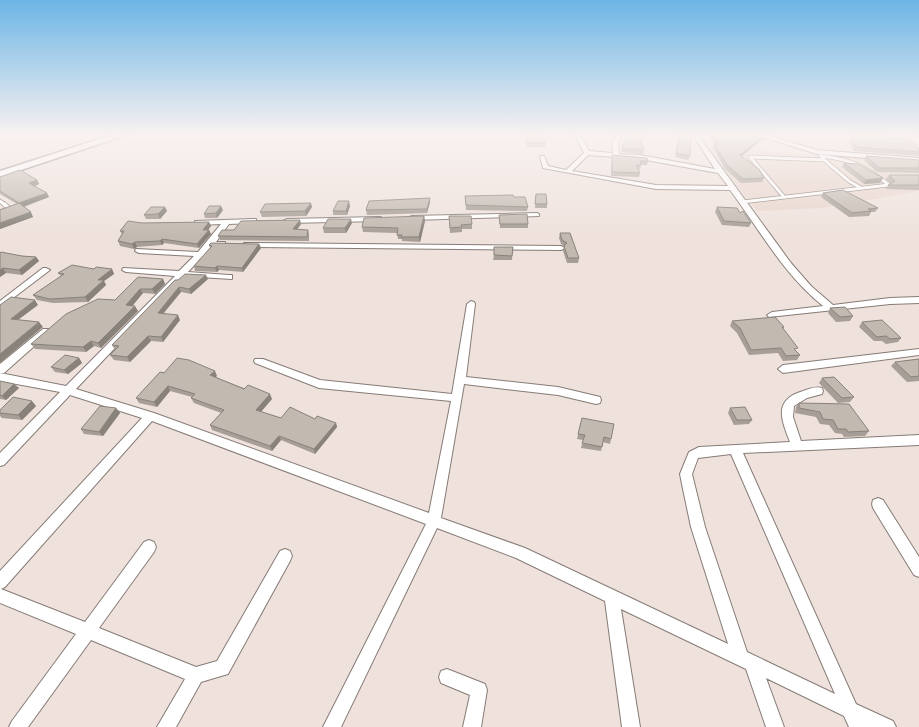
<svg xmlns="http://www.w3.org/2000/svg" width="919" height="727" font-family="'Fira Sans Condensed',sans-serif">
  <rect width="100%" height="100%" fill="#efe2dd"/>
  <path fill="#e9d5cd" d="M707,148L919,161V191L822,208L757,211Z"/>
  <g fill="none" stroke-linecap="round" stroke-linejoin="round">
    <g stroke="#867b76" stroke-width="4.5">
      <path id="service-far1" d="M822,158L849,181L861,188
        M784,197L750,157L824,160
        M0,201L6,206
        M742,202L889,185C865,166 851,159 820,156"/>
    </g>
    <g stroke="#867b76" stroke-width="5.5">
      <path id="service" d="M0,212L10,209L4,204"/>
    </g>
    <g stroke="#867b76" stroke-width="2">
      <path id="minor" d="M574,134H579L589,151L613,153L612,144L618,134H623L618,144L619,154L640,155L715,169L692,134H697L791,263L811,286L833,305L890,298L919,297V303L890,304L769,317L767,315L772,312L823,306C784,275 759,229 730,190L656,189L543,168L540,156H544L548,166L566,170L584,153ZM588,155L640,159L718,173L728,186L656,185L572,171Z
        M753,134H763L817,150L919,158V162L817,154Z
        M537,213L539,214V216L412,220L408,218L412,216Z
        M378,217H381V221L287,223L283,221L287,219Z
        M253,219H256V223L229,224L216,242H225V246H212L188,272L229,275H232V279L183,276L76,389L154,413L429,513L451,401L319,388L255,363L254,361L255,359H263L320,380L452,394L467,304L471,301L474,302L475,304L466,377L558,387L596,396L600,397L601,400L600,403L596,404L558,395L464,384L441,518L525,548L728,644L691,527L683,489L680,474L689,452L699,447L790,442C781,419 773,400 803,391C809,389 816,386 822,388L823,391L822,394L807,398L794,406L793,417L801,441L919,435V445L743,453L856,704L893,721L896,727H849L844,716L766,678L784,727H766L746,669L621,609L640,727H622L605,601L516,558L437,528L341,727H323L426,524L152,421L5,587L1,589L85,622L144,542L149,540L154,542L156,547L154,552L99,628L196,667L217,661L280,551L285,549L290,551L292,556L290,561L228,674L201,682L176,727H157L185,679L91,640L28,727H9L12,721L76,634L0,603V571L142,418L70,395L4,465L0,466V453L60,392L0,381V364L43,329H49L51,331L49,333L4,373H0L66,386L175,276L126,272L122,270L123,268L179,271L194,256L139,253L135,251L136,249L198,252L221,224L198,225H195V221ZM731,454L835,694L747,652L705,527L692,474L698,458Z
        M244,243L561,246L565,248L561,250L247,247H244Z
        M43,268H46L50,270L0,308V301Z
        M919,349V355L783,373L778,369L783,365Z
        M878,498L883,500L919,557V577L914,575L873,508L872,504L873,500Z
        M447,669L485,684L487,690L481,727H463L470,695L441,683L439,677L441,671Z"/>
    </g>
    <g stroke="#867b76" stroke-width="3">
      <path id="primary" d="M115,134H129L0,177V171Z"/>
    </g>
    <use href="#service-far1" stroke="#fff" stroke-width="3"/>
    <use href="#service" stroke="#fff" stroke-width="4"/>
    <use href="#minor" fill="#fff" fill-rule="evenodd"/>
    <use href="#primary" fill="#fff" fill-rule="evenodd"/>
  </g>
  <path fill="#a79f97" d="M525,134H542L546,143L545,147H527Z
    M605,134H616L614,136Z
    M624,134H647L641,143L644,150L643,154L621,152L626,138H623Z
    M679,134H691L690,156L688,160L675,157Z
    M709,134H762L765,135L763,139L742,156L764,178L762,182L741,183L725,169L713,147L714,144Z
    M848,134H883L886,138L919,149V156L854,151L849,141L851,138Z
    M612,155L648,161L647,165H641L640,169H638L640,173L639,177L611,176Z
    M866,156L919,160V173L877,172L864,160Z
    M844,163L883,178L880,183L864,184L842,167Z
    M889,175H919V190L886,189L888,185L891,184L886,179Z
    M0,177L37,180L39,184L35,186L49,197L24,207L33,217L0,229V210L17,204L0,194Z
    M823,193L878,208L875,212H871L869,216L849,217L821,197Z
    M536,194L547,204V208H535Z
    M465,196L514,197L528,207L527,211L466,210Z
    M430,198V202L427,213L367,215L366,210Z
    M350,206L347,215H333V211Z
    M165,207L167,211L160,219H146L144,215Z
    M312,207L306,216L262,217L260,212Z
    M717,207L751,223L749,227L722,225L715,212Z
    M223,210L217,218H205L204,214Z
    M499,215L528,224V228H500Z
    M424,216L425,221L420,242L402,241V239H398L397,233L363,232L362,227Z
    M449,216L472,224V229H462V232L450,233Z
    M209,222L211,226L208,230H209L211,234L199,248L164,243L162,245L137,247L134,249L120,246L118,241L122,234L120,231L142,223Z
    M352,223L346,233H324L323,228Z
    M301,224L297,229L308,230L309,234V241L220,240L218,236L234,230Z
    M560,233L579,258L578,263H567L563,251L564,246L561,244L559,238Z
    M259,244L261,248L243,272L219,270L217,272L195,271L194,266L210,248L209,245Z
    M513,247L512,260H493L494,255Z
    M0,253L22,256L36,257L39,261L22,275L6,273L0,277Z
    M94,269H112L114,274L104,281L106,285L88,302L53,303L37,300L33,295L61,276L58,273Z
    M163,279L165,284L155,294L143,293L132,306L138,311L101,348L94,346L86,352L35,349L31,344L115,300Z
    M208,279L191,294L181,292L164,313L180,320L163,342L151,341L130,362L114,360L110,355L115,350L112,345L175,280Z
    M830,308L853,316L850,321L836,322L828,313Z
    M732,321L784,327L783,328L796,351L800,355L797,360L783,361L778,353L749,355L737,333L730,326Z
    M862,322L901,338L898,342L886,344L882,341H874L859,327Z
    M79,358L82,363L68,374L55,372L51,367Z
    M919,359V381L907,382L891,366L895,362Z
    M160,372L217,376L215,377L272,399L261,412L281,418L315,419L336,423L337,427L315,454L281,440L272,451L212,430L210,425L221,413L194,403L191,398L192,397L170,391L157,407L139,403L136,398Z
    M822,378L854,397L850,402L838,403L819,383Z
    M0,381L19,388L6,400L0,399Z
    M799,403L869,431L865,436L844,437L842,434L835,433L829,425L820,424L816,417L795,413L796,407Z
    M36,406L22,420L2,418L0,416V410Z
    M116,408L120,413L103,436L84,434L81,429Z
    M730,408L752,420L749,424L734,425L728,413Z
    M582,418L611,439L610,444L603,442L601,451L581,448L583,440L577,439Z"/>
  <path fill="#88827b" d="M645,134H647L638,147L639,143Z
    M765,135L763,139L738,159L740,155Z
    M883,178L880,183L864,184L866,180Z
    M37,180L39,184L32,187L29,183Z
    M47,193L49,197L22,207L19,203Z
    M430,198V202L427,213V209Z
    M349,201L350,206L347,215L346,211Z
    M311,203L312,207L306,216L305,211Z
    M221,206L223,210L217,218L216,213Z
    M165,207L167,211L160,219L158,214Z
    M31,212L33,217L0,229V223Z
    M424,216L425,221L420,242L419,237Z
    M351,219L352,223L346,233L345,228Z
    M300,220L301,224L294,234L293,229Z
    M209,222L211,226L205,234L203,230Z
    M209,230L211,234L199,248L197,244Z
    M162,239L164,243L162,245L160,241Z
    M135,242L137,247L134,249L132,244Z
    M259,244L261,248L243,272L242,268Z
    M36,257L39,261L22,275L19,270Z
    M217,266L219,270L217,272L215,268Z
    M3,268L6,273L0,277V270Z
    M112,269L114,274L104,281L106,285L88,302L85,297L98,280Z
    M206,275L208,279L191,294L189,289Z
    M163,279L165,284L155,294L152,289Z
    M179,287L181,292L160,317L158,313Z
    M140,289L143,293L129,310L126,305Z
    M35,300L38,305L14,323L11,319Z
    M135,306L138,311L101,348L98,343Z
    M178,315L180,320L163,342L161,337Z
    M39,322L43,327L0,363V354Z
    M148,336L151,341L130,362L127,357Z
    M91,341L94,346L86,352L83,347Z
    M79,358L82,363L68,374L64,370Z
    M215,371L217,376L212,380L210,375Z
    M14,384L19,388L6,400L2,396Z
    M168,386L170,391L157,407L154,402Z
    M270,394L272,399L258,415L256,410Z
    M32,401L36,406L22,420L18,415Z
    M116,408L120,413L103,436L99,432Z
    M336,423L337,427L315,454L314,449Z
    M279,436L281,440L272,451L270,446Z"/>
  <path fill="#c2b9b0" stroke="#88827b" d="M526,134H542L546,143H527Z
    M645,134L639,143H642L644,150L622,148L627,134Z
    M679,134H691L690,156L676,153Z
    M712,134H762L765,135L740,155L759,169L764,178L743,179L727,165L714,144H718Z
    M853,134H883L886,138H907L915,144L919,149V152L856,147L851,137L855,138Z
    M612,155L647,158L648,161H640L641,165H636L640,173L612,172Z
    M866,156L919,160V168H879Z
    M844,163L858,164L883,178L866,180Z
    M20,170L37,180L29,183L47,193L19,203L0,191V177Z
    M889,175H919V185H888L895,181Z
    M843,190L878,208L868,209L871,211L852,213L823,193Z
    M536,194H546L547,204H535Z
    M513,195L514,197H525L528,207L466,205L465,196Z
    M430,198L427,209L366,210L369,201Z
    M338,201H349L346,211H333Z
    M19,203L31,212L0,223V210Z
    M311,203L305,211L260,212L265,204Z
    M209,206H221L216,213L204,214Z
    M151,207H165L158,214L144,215Z
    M717,207L737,208L740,213L743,211L751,223L724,221Z
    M527,214L528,224H500L499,215Z
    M424,216L419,237H401L402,235H397L398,228L362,227L364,218Z
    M449,216H471L472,224L461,225L462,227L450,228Z
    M328,219H351L345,228H323Z
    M300,220L293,229L308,230L307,237L218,236L222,230H234L241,221Z
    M128,221L142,223L209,222L203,230H209L197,244L162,239L160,241L135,242L132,244L118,241L124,231H120Z
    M560,233H570L579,258H568L564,246L567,243L562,240Z
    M211,243L259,244L242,268L217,266L215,268L194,266L212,246L209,245Z
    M494,247H513L512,256L494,255Z
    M1,252L22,256L36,257L19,270L3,268L0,270V253Z
    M72,265L94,269L96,267L112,269L98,280H104L85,297L50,299L33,295L64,274L58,273Z
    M185,274L206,275L189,289L179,287L158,313L178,315L161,337L148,336L127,357L110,355L119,346L112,345L175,280H178Z
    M138,277L163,279L152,289H140L126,305L135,306L98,343L91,341L83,347L31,344L66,314L98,299L115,300Z
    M11,297L35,300L11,319L39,322L0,354V305Z
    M845,307L853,316L840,317L830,308Z
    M775,317L784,327H782L798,348L794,349L800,355L786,356L781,348L751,350L740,328L732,321Z
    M882,320L901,338L890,339L886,336L877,337L862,322Z
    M65,355L79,358L64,370L51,367Z
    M177,358L189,360L215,371L210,375L244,389L248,385L270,394L256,410L281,418L290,407L315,419L317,416L336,423L314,449L279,436L270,446L210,425L224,410L191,398L195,394L168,386L154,402L136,398L160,372L164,373Z
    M919,359V376L911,377L895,362Z
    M834,377L854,397L842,398L822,378Z
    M0,381L14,384L2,396L0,395Z
    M13,397L32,401L18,415L0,413V410Z
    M799,403L849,404L869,431L848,432L846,429H838L833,420L823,419L820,412L799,408Z
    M100,406L116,408L99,432L81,429Z
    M745,407L752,420H737L730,408Z
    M582,418L614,424L611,439L604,437L602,447L582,443L585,435L578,434Z"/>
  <linearGradient id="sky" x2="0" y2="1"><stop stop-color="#6db5e6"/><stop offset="0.57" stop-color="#f8f2f0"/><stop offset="1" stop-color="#f8f2f0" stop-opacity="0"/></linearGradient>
  <rect width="919" height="236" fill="url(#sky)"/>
</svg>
